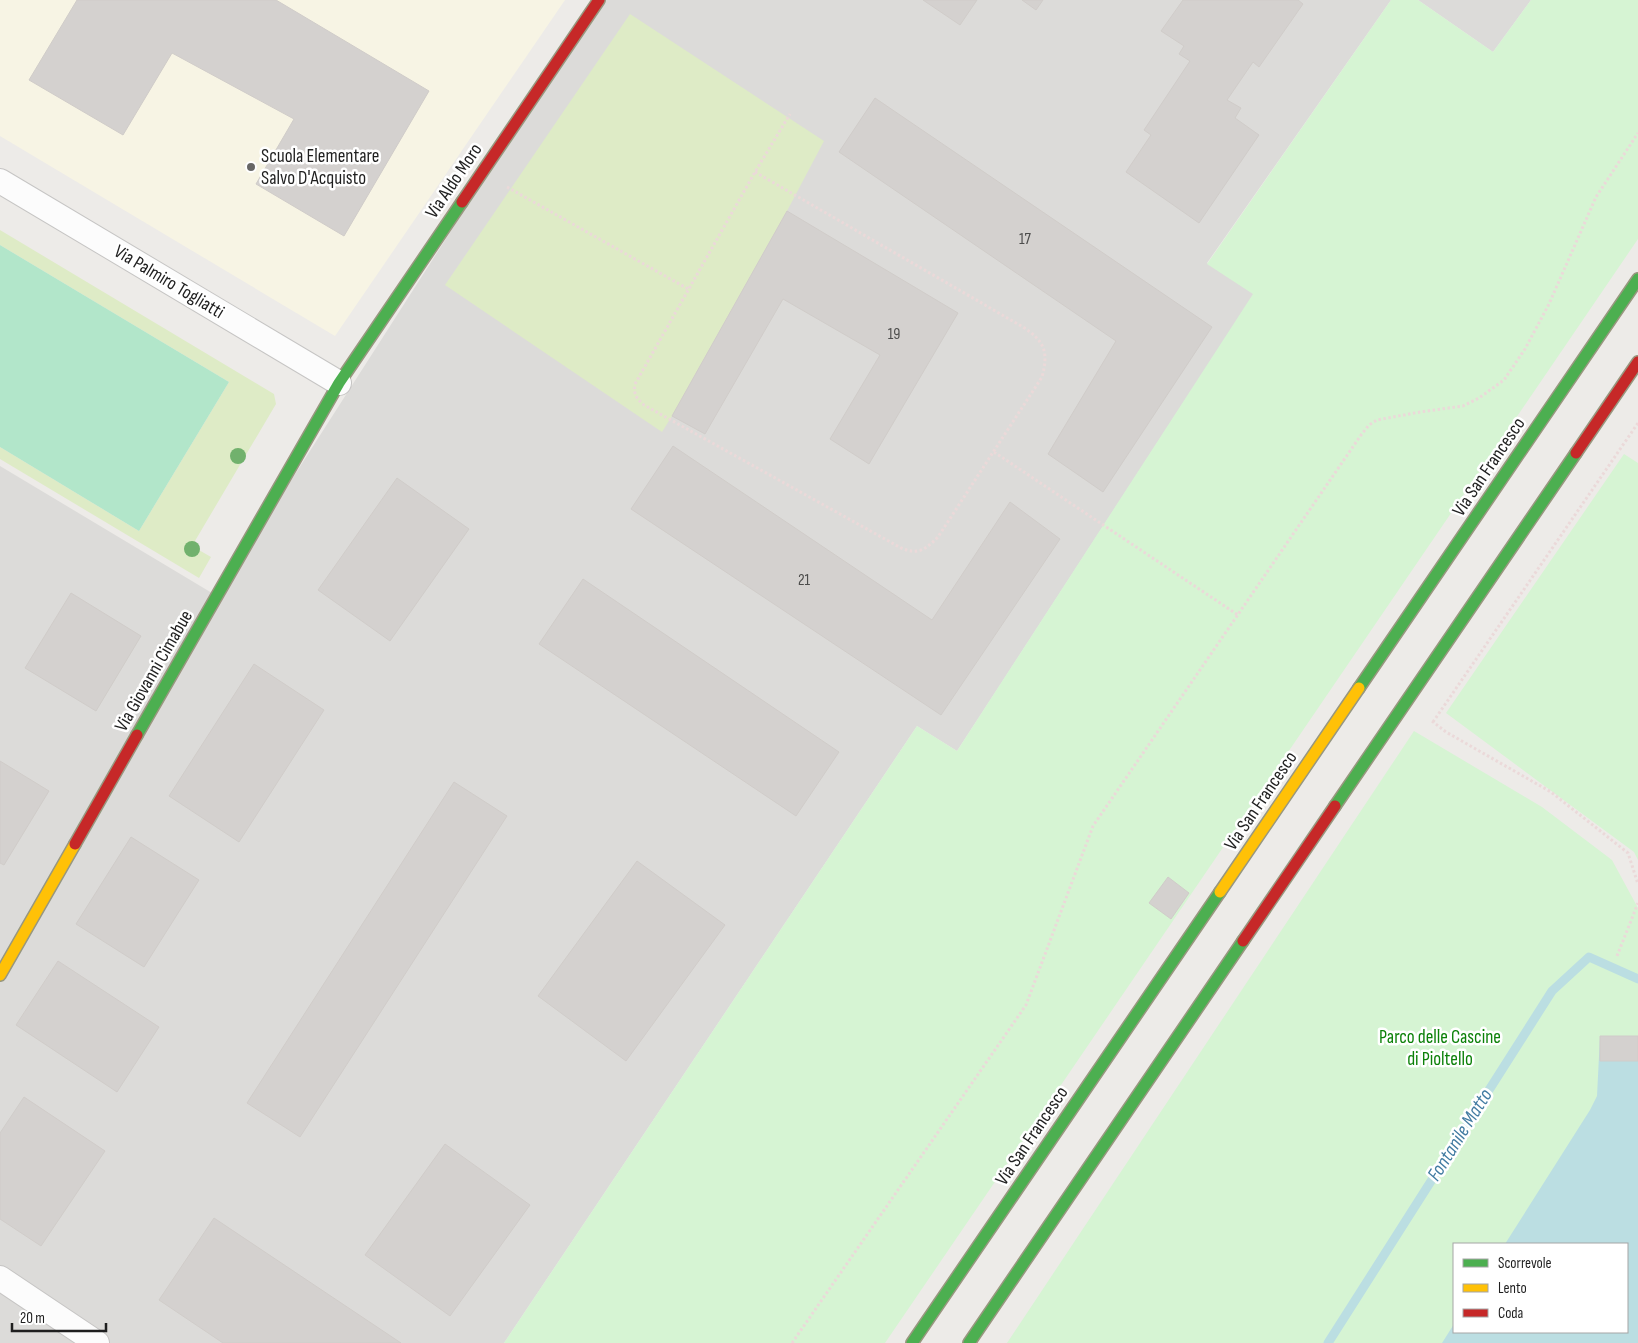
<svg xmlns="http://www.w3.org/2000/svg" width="1638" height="1343" font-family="'Sofia Sans Condensed',sans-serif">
  <rect width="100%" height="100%" fill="#edebe8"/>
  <path fill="#dcdbd9" d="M599,0H1391L1207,263L1254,294L957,751L917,726L504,1343H0V466L217,596Z
    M1418,0H1531L1493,52Z"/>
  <path fill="#f7f4e4" d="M0,0H565L335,336L0,136Z"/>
  <path fill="#deebc6" d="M630,14L824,141L787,211L672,416L662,432L445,285Z
    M0,230L274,394L276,404L192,546L211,557L199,578L0,459V447L139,531L229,382L0,245Z"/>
  <path fill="#d6f4d3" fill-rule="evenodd" d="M1391,0H1418L1493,52L1531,0H1638V239L885,1343H504L917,726L957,751L1253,294L1207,264Z
    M1624,454L1638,463V860L1634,852L1446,713Z
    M1414,731L1542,807L1612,860L1638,908V1343H1007ZM1454,1244H1627V1332H1454Z"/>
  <path fill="#b2e6ca" d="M0,245L229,382L139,531L0,447Z"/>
  <path fill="#bbdee2" d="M1600,1036H1638V1343H1442L1454,1324V1332H1627V1244H1505L1590,1110L1597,1096Z"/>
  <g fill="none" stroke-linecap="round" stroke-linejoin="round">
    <path stroke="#bbdee2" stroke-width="9" d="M1328,1343L1552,991L1589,957L1638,979"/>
  </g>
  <path fill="#d4d1cf" stroke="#d0ccc9" d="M77,0H276L429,91L344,236L256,184L294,119L172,53L123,135L29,80Z
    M923,0H977L960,25Z
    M1022,0H1043L1036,10Z
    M1183,0H1298L1303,4L1259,67L1253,62L1227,100L1241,108L1235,118L1259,135L1199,223L1126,172L1151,135L1144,130L1190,61L1179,54L1184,46L1161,31Z
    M875,98L1212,327L1103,492L1048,454L1116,341L839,152Z
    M787,211L958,313L869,464L830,439L880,355L783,299L705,434L672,416Z
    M673,446L932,620L1010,502L1060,539L941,715L631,509Z
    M397,478L469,529L390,641L318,590Z
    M583,579L839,752L796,816L539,644Z
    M71,593L141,636L96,711L25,668Z
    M254,664L324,710L239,842L169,796Z
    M0,761L49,791L4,865L0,863Z
    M454,782L507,816L300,1137L247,1103Z
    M131,837L199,880L144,967L76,924Z
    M637,861L725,925L626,1061L538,996Z
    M1168,877L1189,893L1171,919L1149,903Z
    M58,961L159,1027L117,1092L16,1025Z
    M1600,1036H1638V1061H1600Z
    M24,1097L105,1151L41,1246L0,1219V1133Z
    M445,1144L530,1205L450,1316L365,1255Z
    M214,1218L401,1343H223L159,1300Z"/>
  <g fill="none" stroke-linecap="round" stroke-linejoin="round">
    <g stroke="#c6c5c4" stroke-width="26">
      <path id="street" d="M0,181L339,383
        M0,1278L97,1343"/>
    </g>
    <g stroke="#98977f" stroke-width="14">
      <path id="fast" d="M1359,688L1638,279
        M137,735L339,383L462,202
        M1335,806L1576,453
        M912,1343L1220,892
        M969,1343L1243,941"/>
    </g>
    <g stroke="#98977f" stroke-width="14">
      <path id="slow" d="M1220,892L1359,688
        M0,975L75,844"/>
    </g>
    <g stroke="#98977f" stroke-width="14">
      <path id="jam" d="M462,202L599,0
        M1576,453L1638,362
        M75,844L137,735
        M1243,941L1335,806"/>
    </g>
    <path stroke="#ebd9d9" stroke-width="3" stroke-dasharray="2.5 2.5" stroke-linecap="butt" d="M755,172L1023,327C1044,341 1049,351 1042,377L938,537C925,550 918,555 901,548L644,405C637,399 633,394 635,384L755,172L790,114
      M507,187L690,290
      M994,452L1238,615
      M1432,721L1446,732L1551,792L1628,853L1638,884
      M1433,722L1638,423
      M1617,956L1638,903
      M792,1343L1026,1005L1093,826L1361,435L1369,425L1377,420L1420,412L1463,406L1479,398L1504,380L1525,349L1549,304L1596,197L1638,133"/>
    <use href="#street" stroke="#fcfcfc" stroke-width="24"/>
    <use href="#fast" stroke="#4caf50" stroke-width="11"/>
    <use href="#slow" stroke="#ffc107" stroke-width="11"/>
    <use href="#jam" stroke="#c62828" stroke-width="11"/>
  </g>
  <g fill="#71b16d">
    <circle cx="238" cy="456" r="8"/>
    <circle cx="192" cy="549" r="8"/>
  </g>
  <circle fill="#676665" stroke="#fff" stroke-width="2" cx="251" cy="167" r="5"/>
  <g text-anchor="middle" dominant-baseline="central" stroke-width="5" stroke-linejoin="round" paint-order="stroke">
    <g font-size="16" fill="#4c4c4b">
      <text x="1025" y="239">17</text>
      <text x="894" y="334">19</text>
      <text x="804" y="580">21</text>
    </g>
    <g font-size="19" fill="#1f1f1f" stroke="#fff" text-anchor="start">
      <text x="261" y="156">Scuola Elementare<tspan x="261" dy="22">Salvo D'Acquisto</tspan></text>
    </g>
    <g font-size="19" fill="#1f1f1f" stroke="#fff">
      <text transform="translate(454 181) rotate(-56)">Via Aldo Moro</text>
      <text transform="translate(169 282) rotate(31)">Via Palmiro Togliatti</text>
      <text transform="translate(1489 467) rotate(-56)">Via San Francesco</text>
      <text transform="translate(154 671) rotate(-60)">Via Giovanni Cimabue</text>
      <text transform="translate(1261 801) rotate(-56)">Via San Francesco</text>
      <text transform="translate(1032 1136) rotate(-56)">Via San Francesco</text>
    </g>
    <g font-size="19" fill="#0c8109" stroke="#fff">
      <text x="1440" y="1037">Parco delle Cascine<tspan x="1440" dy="22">di Pioltello</tspan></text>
    </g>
    <g font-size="20" font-style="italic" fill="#437ca2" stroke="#fff">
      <text transform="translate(1460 1135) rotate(-58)">Fontanile Matto</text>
    </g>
  </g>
  <rect x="1453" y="1243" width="175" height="90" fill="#ffffff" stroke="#a5a5a5"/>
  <rect x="1463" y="1259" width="25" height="8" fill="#4caf50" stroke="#a5a5a5"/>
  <text x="1498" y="1268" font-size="15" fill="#1f1f1f">Scorrevole</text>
  <rect x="1463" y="1284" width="25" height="8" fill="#ffc107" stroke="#a5a5a5"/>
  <text x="1498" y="1293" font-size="15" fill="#1f1f1f">Lento</text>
  <rect x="1463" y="1309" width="25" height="8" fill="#c62828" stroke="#a5a5a5"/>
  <text x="1498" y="1318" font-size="15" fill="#1f1f1f">Coda</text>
  <path d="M12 1323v8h94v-8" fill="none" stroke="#1f1f1f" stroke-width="2.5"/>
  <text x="20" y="1323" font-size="15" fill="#1f1f1f" stroke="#ffffff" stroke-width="4" paint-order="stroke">20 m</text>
</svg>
